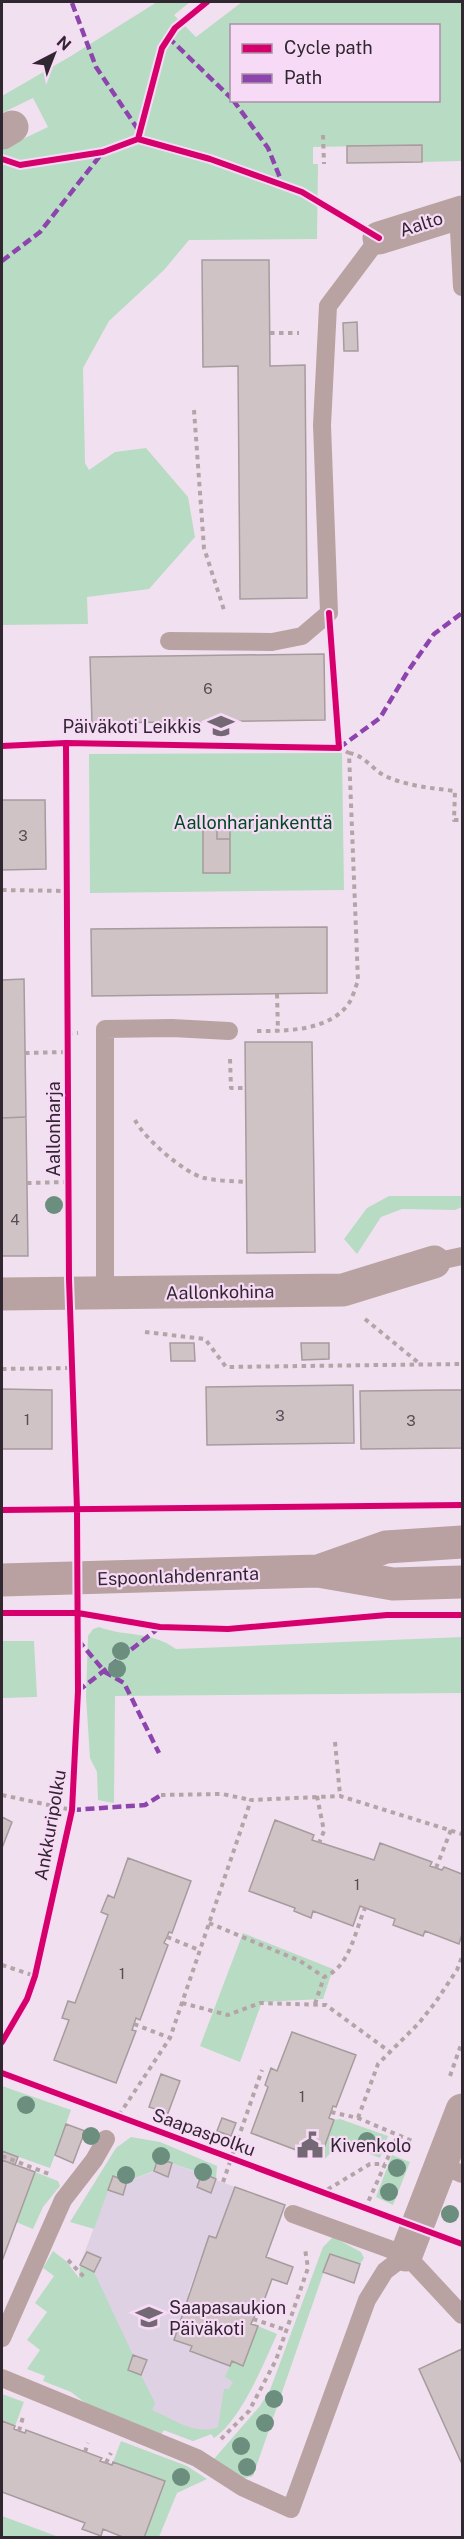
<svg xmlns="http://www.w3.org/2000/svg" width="464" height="2539" font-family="'Public Sans',sans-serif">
  <rect width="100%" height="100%" fill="#f1e1f0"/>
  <path fill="#ddd1e3" d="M158,2158L235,2187L216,2238L209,2236L188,2293L191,2294L175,2340L192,2346L190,2352L229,2366H243L220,2431L193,2441L163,2430L128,2370L94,2272L80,2265L113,2176L127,2181L153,2172Z"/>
  <path fill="#b8dbc4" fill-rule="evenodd" d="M157,2H190L174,15L196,37L242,2H462V161L422,162L421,145L313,147V164H318L317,239L189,240L164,270L109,321L83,368L85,463L89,470L115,452L146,448L188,497L195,537L149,589L87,597L88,624L2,625V149L48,127L33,98L2,113V96L71,56ZM231,26H438V100H231Z
    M342,753L344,890L90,893L89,754Z
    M389,1196H462V1207L455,1210L402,1209L381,1217L357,1254L344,1239L367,1208Z
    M99,1627C126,1637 152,1631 176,1649L462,1637V1693L115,1696L114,1803L98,1800L97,1772L90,1758L86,1696L88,1636L93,1629Z
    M2,1641H34L37,1697L2,1698Z
    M243,1933L333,1969L323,1999L262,2002L240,2062L200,2046Z
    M2,2086L71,2110L50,2168L2,2151Z
    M340,2119L388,2136L380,2158C356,2149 343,2137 324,2160L320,2159L334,2120Z
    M131,2137L160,2142L217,2166L216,2179L158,2158L154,2171L127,2181L113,2177L94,2229L70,2222L116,2148Z
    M392,2155L410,2162L393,2205L376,2197Z
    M35,2172L58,2181L60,2186L43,2207L33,2229L16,2222Z
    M333,2237L361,2252L364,2258L360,2264L330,2254L253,2476L241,2479L214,2459L260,2406L270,2390L323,2247Z
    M53,2251L66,2261L79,2278L80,2265L94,2272L133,2355L128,2370L141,2375L155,2403L152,2410C173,2419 195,2436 218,2427L224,2389H229L233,2382L225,2377L232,2361L243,2366L258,2326L277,2334C264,2363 241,2420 214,2438L211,2434L193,2441L164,2430L159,2438L105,2418L71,2392L43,2381L45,2376L27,2369L40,2350L27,2340L47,2312L35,2303L54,2276L43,2268Z
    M2,2394L24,2402L15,2426L2,2421Z
    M121,2441L187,2466L207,2479L177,2493L159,2537H144L165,2481L113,2462Z
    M2,2516L59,2537H2Z"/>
  <path fill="#cfc3c6" stroke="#a79b9d" stroke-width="1.5" d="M422,145V162L347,163V146Z
    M202,260H269L270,366L305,365L307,598L240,599L238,366L203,367Z
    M357,322L358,351H344L343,323Z
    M324,654L325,720L92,723L90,657Z
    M2,800H45L46,869L2,870Z
    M203,821L217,822V839H230V873H203Z
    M217,822H230V839H217Z
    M327,927V993L92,996L91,929Z
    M24,979L26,1117L2,1118V980Z
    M245,1042H312L315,1252L247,1253Z
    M26,1117L28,1256H2V1118Z
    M170,1343H194L195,1361H171Z
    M301,1343H329V1359L302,1360Z
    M353,1385L354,1443L207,1445L206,1387Z
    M2,1389L52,1390V1449H2Z
    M444,1390H462V1448L361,1449L360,1391Z
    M2,1817L12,1822L2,1848Z
    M275,1820L314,1835L312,1840L374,1860L380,1843L432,1862L430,1866L442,1870L444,1867L462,1874V1934L459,1944L425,1931L423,1936L393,1925L395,1919L360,1906L353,1926L313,1911L311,1918L294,1911L295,1908L249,1891Z
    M128,1858L191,1881L172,1933L169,1932L167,1937L164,1943L168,1945L140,2020L136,2018L132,2030L136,2031L116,2083L54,2060L69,2020L62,2018L68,2001L75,2003L108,1915L101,1912L108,1895L114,1898Z
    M292,2032L356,2055L336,2107L333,2106L329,2118L334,2120L320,2159L251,2133L268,2087L265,2085L271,2068L277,2071Z
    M161,2074L180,2081L168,2113L149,2107Z
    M222,2118L236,2123L231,2136L217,2131Z
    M66,2124L85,2131L73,2163L55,2155Z
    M2,2151L18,2157L15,2165L2,2160Z
    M158,2158L172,2163L168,2177L154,2171Z
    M2,2160L35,2172L2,2261Z
    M202,2173L216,2179L211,2193L197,2187Z
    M113,2176L127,2181L123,2195L108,2190Z
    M235,2187L285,2205L266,2257L293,2267L287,2284L272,2279L259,2314L256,2313L251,2324L258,2326L243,2366L232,2361L230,2366L190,2351L192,2346L174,2340L209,2236L216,2238Z
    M87,2252L101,2258L94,2272L80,2265Z
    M330,2254L360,2264L354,2283L323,2272Z
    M462,2349V2464L419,2369Z
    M133,2355L147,2360L141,2375L128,2370Z
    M2,2421L15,2426L14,2429L19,2431L25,2433L26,2430L102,2458L100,2461L112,2465L113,2462L165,2481L144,2538H125L103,2529L101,2536L82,2529L85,2523L2,2492Z"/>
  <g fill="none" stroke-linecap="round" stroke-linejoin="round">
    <path stroke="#b5a4a7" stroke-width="4" stroke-dasharray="4.5 4.5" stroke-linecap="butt" d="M323,135L324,164
      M270,333H299
      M194,410L204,548L225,613
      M349,753C364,755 372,769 385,776C407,786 431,788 455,791L454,820H462
      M2,890L67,891
      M277,994L278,1031
      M257,1031C287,1031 330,1031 349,1003C353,997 355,988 358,981L349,753L339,748
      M68,1034L78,1033
      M25,1053L68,1052
      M230,1059L231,1088H246
      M135,1120C144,1138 184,1173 204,1178C217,1181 233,1181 247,1182
      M27,1183L68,1182
      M365,1319L420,1364
      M145,1332L205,1339L226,1367L462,1364
      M2,1369L72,1368
      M335,1742L340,1795
      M2,1795L72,1810
      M161,1795L222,1794L251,1800
      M317,1796L324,1831L319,1843
      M436,1868L451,1830
      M209,1923L300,1961L324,1977C350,1967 355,1931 365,1908
      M167,1937L199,1950
      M2,1965L35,1976
      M182,2003L228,2015L260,2003L326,2005L390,2052
      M315,2004L324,1977
      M134,2024L170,2038
      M450,2076L462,2042
      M331,2112L358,2118L412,2141
      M119,2115L170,2038L251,1800L340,1796L462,1834
      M358,2118L378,2064L419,2023L435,2003L457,1970L462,1957
      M2,2156L49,2174
      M223,2182L262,2070
      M320,2194L370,2164H385
      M365,2209L398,2135
      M68,2260L86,2279
      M253,2319L286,2330
      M19,2431L23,2417
      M221,2439L249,2411L276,2360L308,2268L305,2249
      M85,2452L88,2443
      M106,2463L111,2453"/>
    <path stroke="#b9a3a2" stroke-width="18" d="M458,212L462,287
      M169,641L272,642L302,636L329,613L322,425L328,306L379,238
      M434,1262L462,1256
      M105,1293V1029L172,1028L229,1031
      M441,2165L462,2174
      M293,2214L406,2255L462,2315
      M2,2338L63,2200L94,2160L106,2139
      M2,2378L197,2458L242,2487L291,2509L367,2300L385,2271L406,2255"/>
    <path stroke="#b9a3a2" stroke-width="33" d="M2,133L12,127
      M379,238L462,212
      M2,1294L343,1290L434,1262
      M406,2255L462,2110"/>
    <path stroke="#b9a0a1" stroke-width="33" d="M321,1570L386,1547L462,1542
      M2,1580L318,1571L393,1584L462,1582"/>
    <path stroke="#8e44ad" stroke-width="4.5" stroke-dasharray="9 4.5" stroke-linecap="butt" d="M72,3L96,67L139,131
      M168,37L231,98
      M233,100L268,148L283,185
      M2,261L40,232L103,152
      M339,748L380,718L408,671L434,634L462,613
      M78,1640L105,1672L124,1683L159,1753
      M78,1691L160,1627
      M72,1810L145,1805L161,1795"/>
    <g stroke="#f7dbf6" stroke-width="10">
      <path id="cycleway" d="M138,139L210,159L302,192L379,238
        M2,159L20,165L103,152L138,139L162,48L175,28L207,2
        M2,746L66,743L339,748L329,613
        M2,1510L462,1505
        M2,1613H78L160,1627L228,1629L387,1615H462
        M2,2042L27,1999L35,1976L72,1810L78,1691L77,1509L69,1279L66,743
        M2,2073L462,2244"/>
    </g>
    <use href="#cycleway" stroke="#d6006c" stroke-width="6"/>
  </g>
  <g fill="#6c8e7f">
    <circle cx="54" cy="1205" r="9"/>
    <circle cx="121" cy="1651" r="9"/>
    <circle cx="117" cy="1669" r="9"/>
    <circle cx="26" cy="2105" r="9"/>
    <circle cx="91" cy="2136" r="9"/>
    <circle cx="367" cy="2141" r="9"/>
    <circle cx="161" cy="2156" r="9"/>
    <circle cx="397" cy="2168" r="9"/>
    <circle cx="203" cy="2172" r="9"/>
    <circle cx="126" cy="2175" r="9"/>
    <circle cx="389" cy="2192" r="9"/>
    <circle cx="450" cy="2214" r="9"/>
    <circle cx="274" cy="2399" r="9"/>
    <circle cx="265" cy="2423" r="9"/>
    <circle cx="241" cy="2446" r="9"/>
    <circle cx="247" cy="2467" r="9"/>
    <circle cx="181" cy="2477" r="9"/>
  </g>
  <defs>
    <g id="school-bare" transform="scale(2.07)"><path d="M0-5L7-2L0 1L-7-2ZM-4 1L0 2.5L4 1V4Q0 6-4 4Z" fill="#746874" stroke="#f7dbf6" stroke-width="2.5" paint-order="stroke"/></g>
    <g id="civic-bare" transform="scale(2.07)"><path d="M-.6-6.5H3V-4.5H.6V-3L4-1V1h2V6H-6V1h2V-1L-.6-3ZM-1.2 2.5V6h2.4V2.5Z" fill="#746874" stroke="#f7dbf6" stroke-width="2.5" paint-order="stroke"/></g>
  </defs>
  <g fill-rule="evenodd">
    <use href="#school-bare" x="221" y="726"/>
    <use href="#civic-bare" x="310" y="2145"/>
    <use href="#school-bare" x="149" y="2317"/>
  </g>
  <g text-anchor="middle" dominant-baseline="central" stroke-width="4.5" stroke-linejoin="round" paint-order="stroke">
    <g font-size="15" fill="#584e56">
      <text x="208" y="688">6</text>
      <text x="23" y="835">3</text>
      <text x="15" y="1219">4</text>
      <text x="280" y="1415">3</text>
      <text x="27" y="1419">1</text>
      <text x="411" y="1420">3</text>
      <text x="357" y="1884">1</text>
      <text x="122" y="1973">1</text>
      <text x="302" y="2096">1</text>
    </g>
    <g font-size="18" fill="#312731" stroke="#f7dbf6">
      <text transform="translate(421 224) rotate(-18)">Aalto</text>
      <text transform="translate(53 1129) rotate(-90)">Aallonharja</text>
      <text transform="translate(220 1292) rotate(-1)">Aallonkohina</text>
      <text transform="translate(178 1576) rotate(-2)">Espoonlahdenranta</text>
      <text transform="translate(50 1825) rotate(-80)">Ankkuripolku</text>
      <text transform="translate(204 2132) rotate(20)">Saapaspolku</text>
    </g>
    <g font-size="18" fill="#312731" stroke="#f7dbf6" text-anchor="start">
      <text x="201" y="726" text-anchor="end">Päiväkoti Leikkis</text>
      <text x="330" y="2145">Kivenkolo</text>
      <text x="169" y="2307">Saapasaukion<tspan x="169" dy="21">Päiväkoti</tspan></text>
    </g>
    <g font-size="18" fill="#004a23" stroke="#f7dbf6">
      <text x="253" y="822">Aallonharjankenttä</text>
    </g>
  </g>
  <rect width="464" height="2539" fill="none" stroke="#312731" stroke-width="6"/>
  <rect x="230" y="24" width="210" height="78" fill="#f7dbf6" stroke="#a893a7" stroke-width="1.5"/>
  <rect x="242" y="44" width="30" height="9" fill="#d6006c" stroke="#a893a7" stroke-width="1.5"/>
  <text x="284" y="54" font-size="18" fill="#312731">Cycle path</text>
  <rect x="242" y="74" width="30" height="9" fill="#8e44ad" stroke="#a893a7" stroke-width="1.5"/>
  <text x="284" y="84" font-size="18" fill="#312731">Path</text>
  <g transform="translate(54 54) rotate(42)" stroke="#f7dbf6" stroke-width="4.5" paint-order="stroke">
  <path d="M0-4.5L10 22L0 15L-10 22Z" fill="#312731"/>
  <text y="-9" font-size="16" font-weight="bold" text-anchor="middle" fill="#312731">N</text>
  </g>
</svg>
